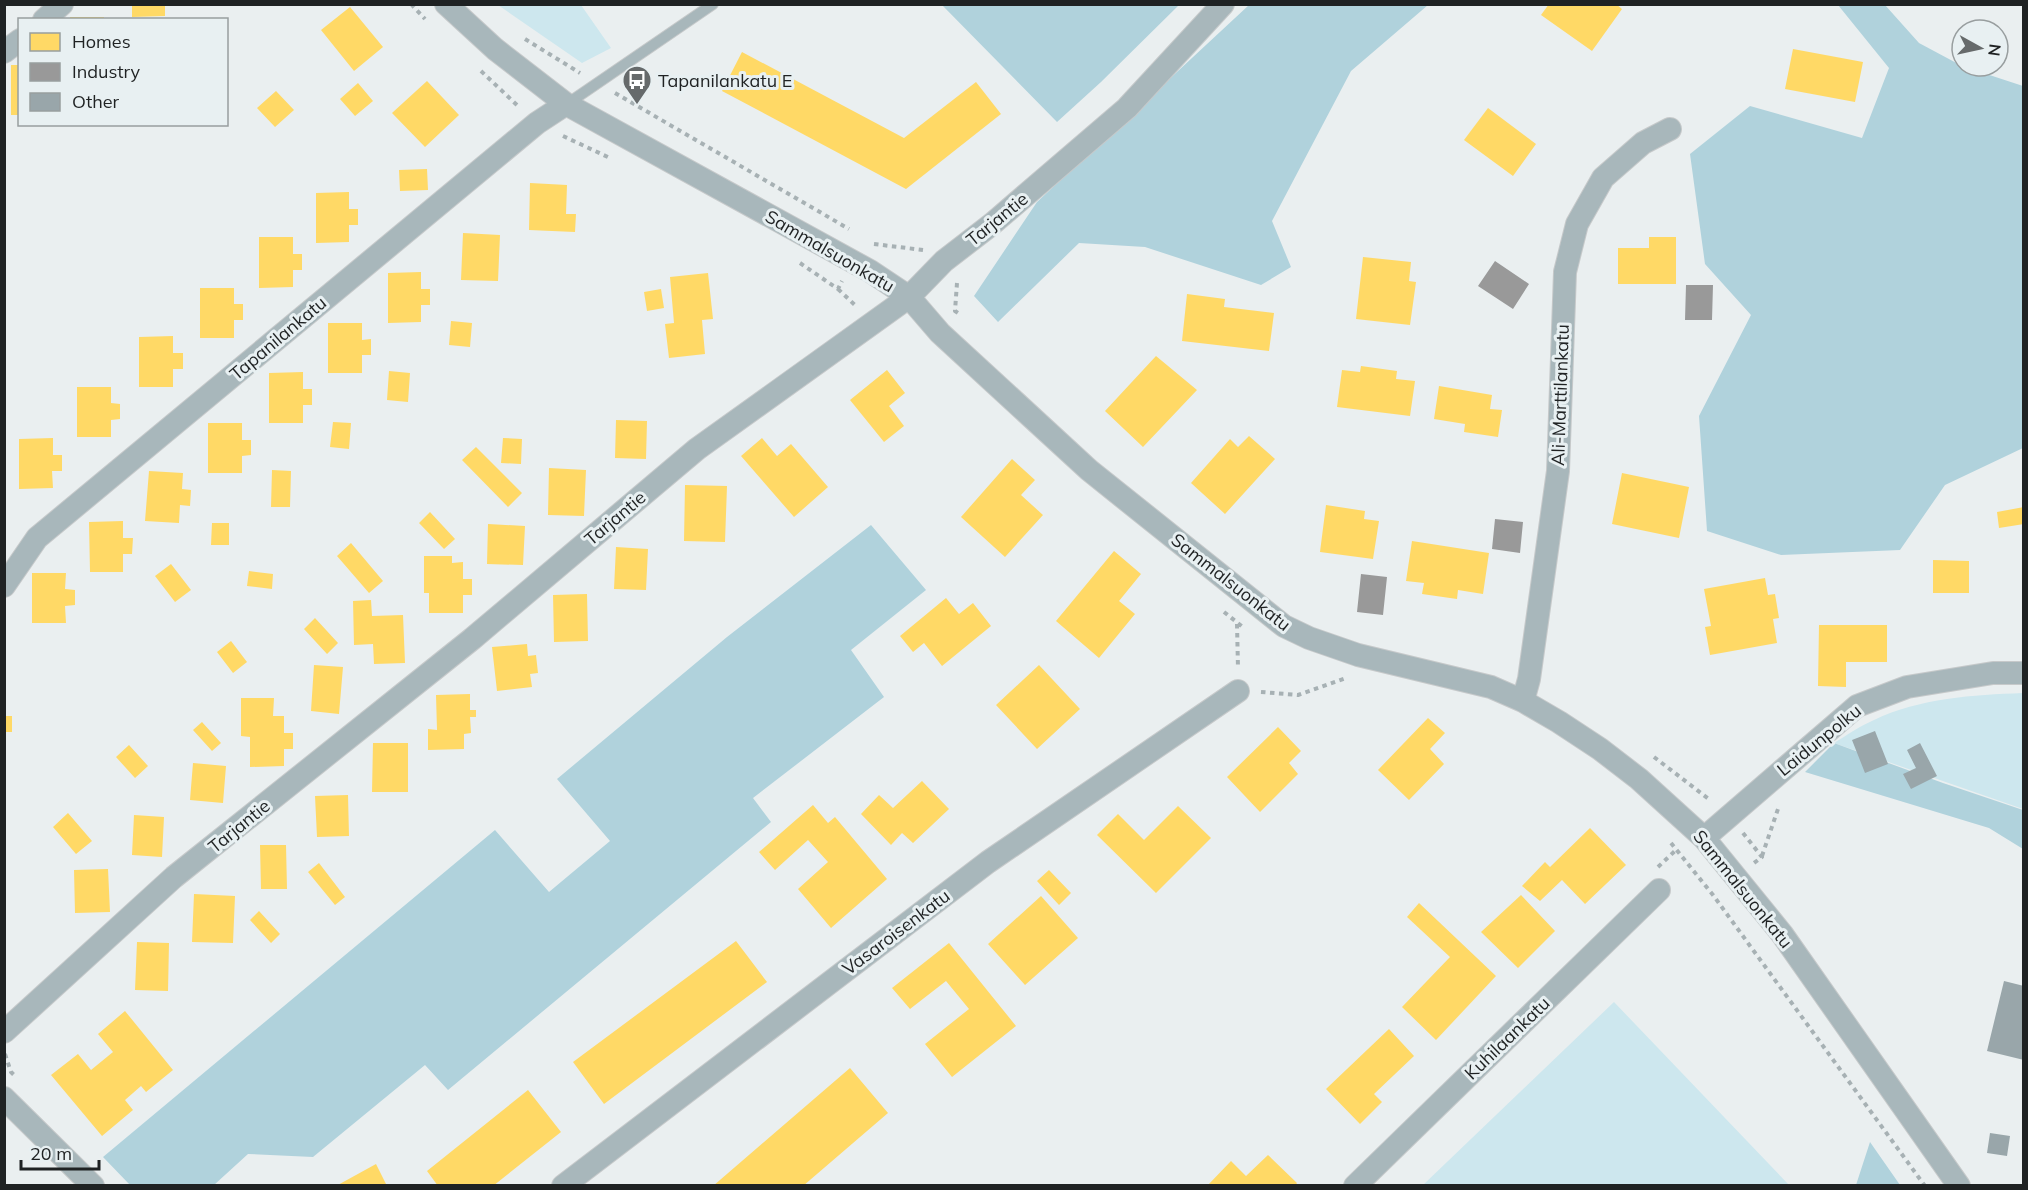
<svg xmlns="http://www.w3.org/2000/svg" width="2028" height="1190" font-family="Mulish,sans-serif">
  <rect width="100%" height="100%" fill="#eaeff0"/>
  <path fill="#cde7ee" d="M498,5H581L611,48L582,63Z
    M2023,693V809L1834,743C1847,735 1860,726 1874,720C1920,698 1973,695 2023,693Z
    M1614,1002L1789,1185H1423Z"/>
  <path fill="#b0d2dc" d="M942,5H1179L1101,82L1057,122Z
    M1249,5H1428L1351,71L1272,221L1291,267L1261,285L1145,247L1079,243L998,322L974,296L1037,202Z
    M1838,5H1885L1919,43L1962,66L2023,86V448L1945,485L1900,550L1781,555L1707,531L1699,416L1751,315L1705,264L1690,154L1750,106L1862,138L1889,68Z
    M871,525L926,590L851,650L884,697L753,798L771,822L448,1090L425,1065L313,1157L248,1154L214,1185H130L103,1157L495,830L549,892L610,841L557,779L727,637Z
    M1834,743L1943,783L2023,810V849L1989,828L1805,772Z
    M1870,1142L1900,1185H1856Z"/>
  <path fill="#ffd966" d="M132,4H165V16L132,17Z
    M1549,4H1601L1603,6L1605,4H1616L1622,9L1592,51L1541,15Z
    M350,7L383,47L354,71L321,30Z
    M70,17H104V20H70Z
    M1793,49L1863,62L1855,102L1785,89Z
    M742,52L904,138L976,82L1001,114L906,189L722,91Z
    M11,65H20V115H11Z
    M427,81L459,115L425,147L392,113Z
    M358,83L373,101L355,116L340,99Z
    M276,91L294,110L275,127L257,108Z
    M1488,108L1536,144L1513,176L1464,140Z
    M427,169L428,190L400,191L399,170Z
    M530,183L567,185L566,214H576L575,232L529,230Z
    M349,192V209H358V225H349V242L316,243V193Z
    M463,233L500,235L498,281L461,280Z
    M259,237H293V254H302V270H293V287L259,288Z
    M1649,237H1676V284H1618V248H1649Z
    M1363,257L1411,262L1409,281L1416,282L1410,325L1356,319Z
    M421,272V289H430V305H421V322L388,323V273Z
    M708,273L713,319L702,320L705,354L669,358L665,324L674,323L670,277Z
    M200,288H234V304H243V320H234V338H200Z
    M661,289L664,308L647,311L644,292Z
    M1187,294L1225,299L1224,307L1274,313L1269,351L1182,341Z
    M451,321L472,323L470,347L449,345Z
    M328,323H362V340L371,339V355H362V373H328Z
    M173,336V353H183V369H173V387H139V337Z
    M1156,356L1197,390L1143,447L1105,411Z
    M1361,366L1397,371L1396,379L1415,381L1410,416L1337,407L1342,370L1360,372Z
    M887,370L905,393L889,406L904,426L884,442L850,400Z
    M389,371L410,373L408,402L387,400Z
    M303,372V389H312V405H303V423H269V373Z
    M1439,386L1492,395L1490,409L1502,410L1498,437L1464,432L1465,424L1434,419Z
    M77,387H111V403L120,404V419L111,420V437H77Z
    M616,420L647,421L646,459L615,458Z
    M333,422L351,423L349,449L330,447Z
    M208,423H242V440H251V455L242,456V473H208Z
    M1249,436L1275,459L1225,514L1191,483L1230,439L1238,447Z
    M53,438V455H62V471H52L53,488L19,489V439Z
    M503,438L522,439L521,464L501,463Z
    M762,438L777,456L791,444L828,487L794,517L741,456Z
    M476,447L522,493L508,507L462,460Z
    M1012,459L1035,480L1021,495L1043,515L1005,557L961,517Z
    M549,468L586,470L584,516L548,515Z
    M272,470L291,471L290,507H271Z
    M149,471L183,473L182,489L191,490L190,506L180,505L179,523L145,521Z
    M1622,473L1689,487L1679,538L1612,524Z
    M685,485L727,486L725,542L684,541Z
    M1326,505L1365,511L1364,519L1379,521L1373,559L1320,552Z
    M2024,507V524L1999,528L1997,512Z
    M430,512L455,539L444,549L419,523Z
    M123,521V538H133L132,554H123V572H90L89,522Z
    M212,523H229V545H211Z
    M488,524L525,526L523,565L487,564Z
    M1412,541L1489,553L1483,594L1458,590L1457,599L1422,594L1424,583L1406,581Z
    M351,543L383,581L369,593L337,556Z
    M616,547L648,549L646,590L614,589Z
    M1114,551L1141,574L1119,601L1135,614L1099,658L1056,621Z
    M424,556H452V563L463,562V579H472V595H463V613H429V593H424Z
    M1933,560L1969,561V593H1933Z
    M171,564L191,590L175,602L155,576Z
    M249,571L273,574L272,589L247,586Z
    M32,573H66L65,589L75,590V605L65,606L66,623H32Z
    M1765,578L1768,595L1775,594L1779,618L1773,619L1777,643L1710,655L1705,627L1711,626L1704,589Z
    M587,594L588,641L554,642L553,595Z
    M946,598L959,614L973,603L991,626L942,666L924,643L913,652L900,636Z
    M371,600L372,616L403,615L405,663L374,664L373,644L354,645L353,601Z
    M315,618L338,643L327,654L304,629Z
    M1819,625H1887V662H1846V687L1818,686Z
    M231,641L247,662L233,673L217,652Z
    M527,644L528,656L536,655L538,673L530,674L532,687L497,691L492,647Z
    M314,665L343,667L339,714L311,711Z
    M1039,665L1080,709L1037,749L996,705Z
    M470,694V710H476V717H470L471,733L464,734V749L428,750V729L437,730L436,695Z
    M241,698H274L273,716H284V733H293V749H284V766L250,767V737L241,736Z
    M4,716H12V732H4Z
    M1428,718L1445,733L1430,749L1444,764L1409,800L1378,770Z
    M202,722L221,743L212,751L193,730Z
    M1278,727L1301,751L1289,763L1298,774L1260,812L1227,777Z
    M373,743H408V792H372Z
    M129,745L148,766L135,778L116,757Z
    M193,763L226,766L223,803L190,800Z
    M922,781L949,809L913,843L902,833L891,845L861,814L879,795L893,808Z
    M348,795L349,836L317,837L315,796Z
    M813,805L828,823L835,817L887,879L831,928L798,889L828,862L808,840L775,870L759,852Z
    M1178,806L1211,838L1156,893L1097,835L1118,814L1144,840Z
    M68,813L92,841L76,854L53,827Z
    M134,815L164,817L162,857L132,855Z
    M1590,828L1626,865L1585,904L1562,880L1540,901L1522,886L1545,862L1550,867Z
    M260,845H286L287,889H261Z
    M319,863L345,897L335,905L308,872Z
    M108,869L110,912L75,913L74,870Z
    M1049,870L1071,893L1059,905L1037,881Z
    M194,894L235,896L233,943L192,942Z
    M1521,895L1555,931L1518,968L1481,932Z
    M1041,896L1078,938L1025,985L988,944Z
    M1419,903L1496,976L1436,1040L1402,1007L1450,957L1407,917Z
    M259,911L280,934L271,943L250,920Z
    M736,941L767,982L604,1104L573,1062Z
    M137,942L169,943L168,991L135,990Z
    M949,943L1016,1026L952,1077L925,1044L969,1009L946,981L910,1009L892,988Z
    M125,1011L173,1070L146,1092L141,1086L125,1100L133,1110L102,1136L51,1075L78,1054L91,1070L113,1052L98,1034Z
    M1389,1029L1414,1056L1374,1094L1382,1102L1360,1124L1326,1089Z
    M850,1068L888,1113L803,1186H713Z
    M528,1090L561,1132L493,1186H438L427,1171Z
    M1268,1155L1297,1183L1295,1186H1207L1231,1161L1246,1176Z
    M376,1164L387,1186H336Z"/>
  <path fill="#999" d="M1495,261L1529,284L1513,309L1478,286Z
    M1686,285H1713L1712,320H1685Z
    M1495,519L1523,522L1520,553L1492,549Z
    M1361,574L1387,577L1383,615L1357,612Z"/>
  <path fill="#99a6aa" d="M1875,731L1888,764L1865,773L1852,740Z
    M1920,743L1937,776L1911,789L1903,774L1916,768L1907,750Z
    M2004,981L2024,986V1060L1987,1051Z
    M1990,1133L2010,1136L2007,1156L1987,1153Z"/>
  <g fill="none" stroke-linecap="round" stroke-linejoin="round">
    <g stroke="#c6c9ca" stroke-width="12">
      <path id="service" d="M567,104L713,4"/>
    </g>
    <g stroke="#c6c9ca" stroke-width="24">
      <path id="minor" d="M446,4L495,49L566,104L870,271L909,297L940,333L1089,470L1284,626L1309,638L1358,655L1491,687L1523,701L1559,722L1600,749L1639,779L1704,838L1782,934L1959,1186
        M44,20L62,4
        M4,52L20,40
        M4,586L37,538L537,123L566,104
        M1523,701L1529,679L1558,471L1565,272L1577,224L1603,178L1643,143L1670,129
        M1704,838L1857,706L1907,687L1993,673H2024
        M4,1032L174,877L472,639L697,449L909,297L944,261L992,224L1127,108L1223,4
        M4,1098L93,1186
        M563,1186L988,862L1238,691
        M1355,1186L1659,890"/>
    </g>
    <path stroke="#a7b1b4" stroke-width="4" stroke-dasharray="4.5 4.5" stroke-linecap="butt" d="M411,4L425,19
      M525,39L580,73
      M481,71L519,107
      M615,93L849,229
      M563,136L610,158
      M874,244L923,250
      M800,263L838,289L842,281
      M957,283L955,311L958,313
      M838,289L857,307
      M1224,612L1244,628
      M1237,624L1238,668
      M1261,692L1298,695L1346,678
      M1654,757L1710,800
      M1743,833L1762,857L1754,863
      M1671,843L1713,895L1925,1186
      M1762,856L1779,806
      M1658,867L1676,850
      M5,1054L11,1072L16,1077"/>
    <use href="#service" stroke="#a8b7bb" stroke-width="10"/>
    <use href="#minor" stroke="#a8b7bb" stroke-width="22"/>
  </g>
  <defs>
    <g id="bus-pin" transform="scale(1.5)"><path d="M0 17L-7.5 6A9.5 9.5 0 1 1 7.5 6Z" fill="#666a6b" stroke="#e8f0f2"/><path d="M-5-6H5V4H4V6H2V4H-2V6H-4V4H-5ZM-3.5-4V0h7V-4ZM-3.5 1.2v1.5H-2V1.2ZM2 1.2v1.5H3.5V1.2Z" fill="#fff"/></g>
  </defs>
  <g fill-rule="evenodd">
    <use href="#bus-pin" x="637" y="80"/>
  </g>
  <g text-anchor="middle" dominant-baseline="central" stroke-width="6" stroke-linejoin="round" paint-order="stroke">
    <g font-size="18" fill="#1f2223" stroke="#e8f0f2" text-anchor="start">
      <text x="658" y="80">Tapanilankatu E</text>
    </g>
    <g font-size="18" fill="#1f2223" stroke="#e8f0f2">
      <text transform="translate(997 219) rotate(-39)">Tarjantie</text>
      <text transform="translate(830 251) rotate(30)">Sammalsuonkatu</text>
      <text transform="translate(278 338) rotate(-40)">Tapanilankatu</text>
      <text transform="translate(1560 395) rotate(-88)">Ali-Marttilankatu</text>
      <text transform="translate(615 518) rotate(-40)">Tarjantie</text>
      <text transform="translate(1231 582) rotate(38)">Sammalsuonkatu</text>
      <text transform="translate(1819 740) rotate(-39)">Laidunpolku</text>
      <text transform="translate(239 826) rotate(-39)">Tarjantie</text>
      <text transform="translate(1743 889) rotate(51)">Sammalsuonkatu</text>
      <text transform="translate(896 932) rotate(-37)">Vasaroisenkatu</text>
      <text transform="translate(1507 1038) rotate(-44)">Kuhilaankatu</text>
    </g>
  </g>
  <rect width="2028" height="1190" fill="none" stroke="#1f2223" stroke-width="12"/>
  <rect x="18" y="18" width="210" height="108" fill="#e8f0f2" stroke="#989e9f" stroke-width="1.5"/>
  <rect x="30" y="33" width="30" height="18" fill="#ffd966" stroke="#989e9f" stroke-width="1.5"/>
  <text x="72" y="48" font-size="18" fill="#1f2223">Homes</text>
  <rect x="30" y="63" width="30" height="18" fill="#999999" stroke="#989e9f" stroke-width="1.5"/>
  <text x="72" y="78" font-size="18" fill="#1f2223">Industry</text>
  <rect x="30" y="93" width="30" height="18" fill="#99a6aa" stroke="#989e9f" stroke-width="1.5"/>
  <text x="72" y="108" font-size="18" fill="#1f2223">Other</text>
  <g transform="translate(1980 48) rotate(98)"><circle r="28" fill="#e8f0f2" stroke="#989e9f" stroke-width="1.5"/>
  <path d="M0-4.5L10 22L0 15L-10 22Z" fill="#666a6b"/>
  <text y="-9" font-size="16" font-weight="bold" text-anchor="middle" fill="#1f2223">N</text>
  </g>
  <path d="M21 1160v9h78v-9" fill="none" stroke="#1f2223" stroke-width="3"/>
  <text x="30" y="1160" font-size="18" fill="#1f2223" stroke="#e8f0f2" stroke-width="4.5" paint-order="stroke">20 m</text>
</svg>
